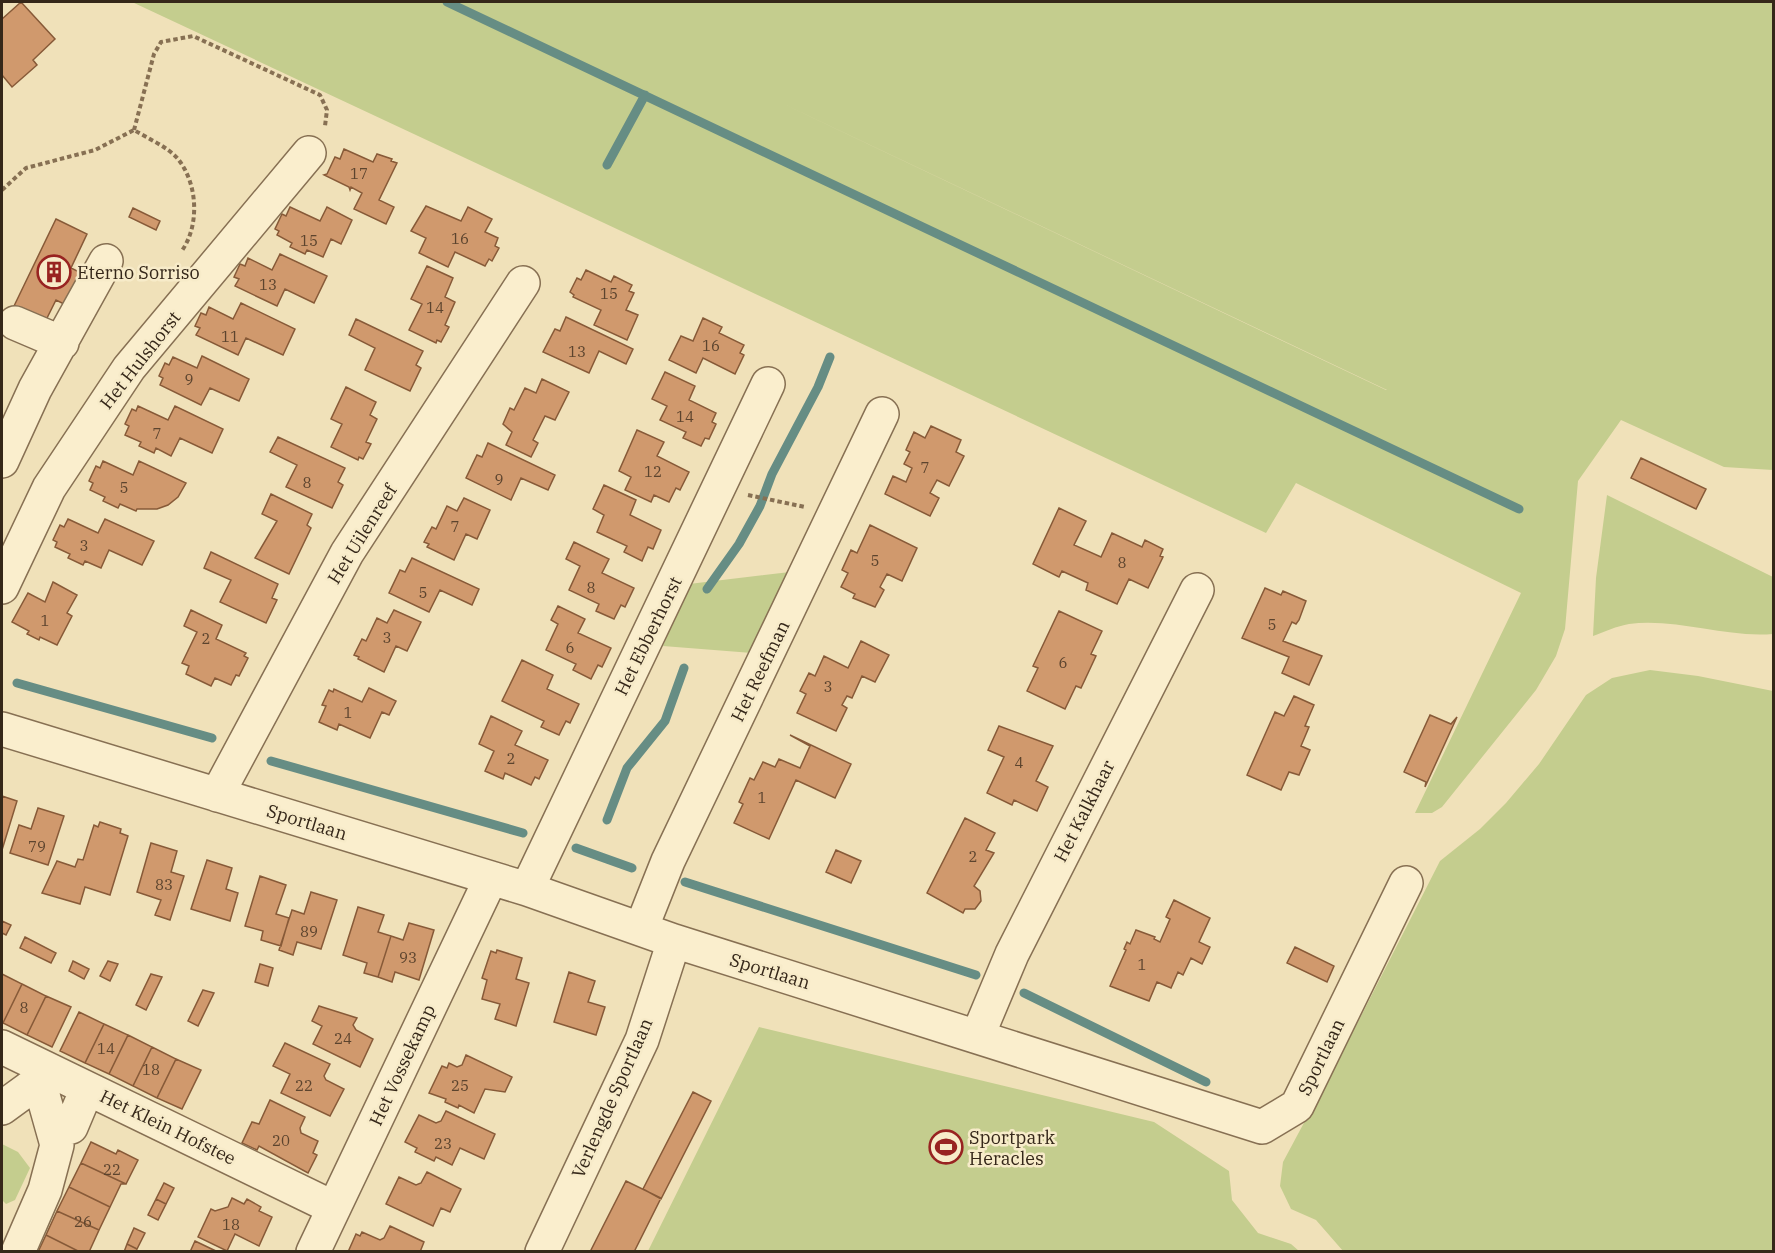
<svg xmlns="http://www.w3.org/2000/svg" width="1775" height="1253" font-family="'IBM Plex Serif',serif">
  <rect width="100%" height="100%" fill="#f0e1b9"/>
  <path fill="#c4cd8e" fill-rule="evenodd" d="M132,2H1773V470L1724,467L1621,420L1578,481L1565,629L1556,656L1536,690L1442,807L1432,813H1415L1521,593L1296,483L1266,533ZM653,42L1387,390H1386Z
    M1607,495L1773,577V634C1725,638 1677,618 1629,624C1617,626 1604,632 1593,636L1596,578Z
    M790,572L752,653L663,646L689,584Z
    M1650,670L1698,676L1773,691V1251H1343L1316,1220L1291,1209L1280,1186L1283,1162L1359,1020L1440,861L1480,829L1506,803L1539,764L1586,695L1612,678Z
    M759,1027L1154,1122L1229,1171L1232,1200L1258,1233L1291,1244L1299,1251H648Z
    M2,1144L18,1152L30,1168L15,1200L6,1204L2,1200Z"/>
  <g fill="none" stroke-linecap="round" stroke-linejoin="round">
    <path stroke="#668d84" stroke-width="9" d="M447,2L1519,509
      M607,165L645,95
      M707,589L739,544L760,506L772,474L818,387L830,357
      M17,683L212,738
      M271,761L523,833
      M607,820L627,768L665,721L684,668
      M576,848L632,868
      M685,882L976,975
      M1024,993L1206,1082"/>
  </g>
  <path fill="#d0996d" stroke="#875a38" stroke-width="1.5" d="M21,2L55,39L33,60L37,65L12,87L2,75V19Z
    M344,149L373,162L377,154L392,159L391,161L397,163L379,200L394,207L386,224L354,209L362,193L351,187L350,190L349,187L324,175L327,174L335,157L340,159Z
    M426,206L461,221L468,207L492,219L485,232L498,238L495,246L499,248L492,261L489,259L485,266L455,252L448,267L419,253L426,238L411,231Z
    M290,207L320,221L327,207L352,220L341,244L331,239L323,257L307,250L305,254L290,247L292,243L277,235L279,231L275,229L282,214L286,216Z
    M133,208L160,221L156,230L129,217Z
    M56,219L87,234L71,268L87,276L72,308L56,300L46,320L14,306Z
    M280,254L327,276L314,303L285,289L277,306L235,286L239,279L234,277L240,264L245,266L248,258L272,270Z
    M427,266L453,278L445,297L455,302L445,325L449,327L441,342L437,340L436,343L409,330L422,304L411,299Z
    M586,270L611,282L614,276L632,285L629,291L634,293L626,310L638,315L627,340L594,325L601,310L573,297L574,295L570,292L577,278L581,280Z
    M241,303L295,329L283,355L246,338L238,355L196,335L200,328L195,326L201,313L206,315L209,307L233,319Z
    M566,317L633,349L626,364L599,351L589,373L543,352L555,329L560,331Z
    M703,318L722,327L719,333L744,345L740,353L744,355L735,374L703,358L696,373L669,360L681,336L693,341Z
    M356,319L423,351L416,365L421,368L410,391L365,370L375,348L349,335Z
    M202,356L249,379L239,401L210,388L201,405L160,385L163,378L159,376L165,363L169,365L173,357L197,368Z
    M665,372L695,386L689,400L716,413L712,422L716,424L709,439L705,438L701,446L683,438L686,432L660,420L667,406L652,399Z
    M542,379L569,392L555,420L545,416L533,440L538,443L531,457L506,445L512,432L503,424L510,408L514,410L525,388L536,393Z
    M346,387L376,402L370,415L377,419L366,442L371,444L363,459L359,457L358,460L331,447L342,424L331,419Z
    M138,406L168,420L175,406L223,429L212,453L180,438L171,456L156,448L154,453L139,446L141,442L125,435L129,426L125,424L132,409L136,411Z
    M931,426L961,440L956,452L964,456L949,486L937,480L930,493L939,498L930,516L885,494L893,476L906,482L912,468L904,464L910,452L906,450L914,432L925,438Z
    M637,430L664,442L657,456L689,472L680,490L676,488L669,502L654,495L651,502L625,490L631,477L619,471Z
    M278,437L345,468L338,482L343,485L332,508L286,487L297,465L270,452Z
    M488,443L555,475L548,490L521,478L511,500L466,478L477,455L482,457Z
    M1641,458L1706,489L1696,509L1631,478Z
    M103,461L133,475L139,461L186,483L178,497L168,505L157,509H137L136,511L120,504L118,508L103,501L105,497L90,490L93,483L89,481L96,466L100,468Z
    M604,485L636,500L630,515L661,530L653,549L648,547L642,561L624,552L627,546L597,532L604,515L593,509Z
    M271,494L312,514L307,525L311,528L289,574L255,558L277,521L262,514Z
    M464,498L490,510L477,539L466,534L454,560L427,547L429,544L424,542L432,527L436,529L447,506L457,511Z
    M1059,508L1086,521L1074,545L1101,557L1112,533L1142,547L1145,540L1163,549L1160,556L1163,557L1148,588L1129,579L1117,604L1086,590L1088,583L1062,571L1059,577L1033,564Z
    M68,519L98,533L105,519L154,541L142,565L109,550L101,568L85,561L83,565L68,558L70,554L55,547L57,542L53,540L60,525L64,527Z
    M870,525L917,548L902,581L887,574L880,587L884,590L875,607L853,598L855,594L841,587L848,573L842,570L851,550L857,553Z
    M574,542L609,559L602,573L634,588L625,607L621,605L614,619L596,611L599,604L569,590L580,566L566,559Z
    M211,552L278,584L272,598L277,600L266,623L220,602L231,580L204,568Z
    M412,558L479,589L472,605L440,590L429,612L389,593L400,570L405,572Z
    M53,582L77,595L67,613L72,616L57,645L40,637L39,640L27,634L29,631L12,622L28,593L45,602Z
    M1265,588L1281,595L1283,591L1306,601L1299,620L1296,624L1292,622L1283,641L1322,656L1309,685L1282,673L1289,657L1242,638Z
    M558,606L585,619L578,633L611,648L602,667L598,665L591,679L573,670L576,664L546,650L558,624L551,620Z
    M191,610L222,625L216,639L246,653L244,656L248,658L239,676L236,675L231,685L215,678L211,686L186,674L189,666L182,663L197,632L184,626Z
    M394,610L421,622L407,651L396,646L384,672L358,659L359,657L354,655L362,639L366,641L377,618L387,623Z
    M1059,611L1102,631L1091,654L1096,656L1081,688L1076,686L1065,709L1027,691L1038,668L1033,666Z
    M861,641L889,655L875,682L862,676L852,698L847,696L842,705L847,708L836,731L797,713L806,694L800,691L809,673L815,676L824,656L848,668Z
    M522,660L553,675L547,689L579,704L570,723L566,721L559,735L541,727L544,721L502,701Z
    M369,688L396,701L389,715L382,712L370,738L339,724L337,730L319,722L326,706L322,705L329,690L333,692L334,689L362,702Z
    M1294,696L1314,705L1305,726L1309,727L1301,746L1310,750L1299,775L1289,772L1281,790L1247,775L1275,712L1284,716Z
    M1430,715L1451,724L1457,717L1425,787L1426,782L1404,772Z
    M491,716L522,731L515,745L548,760L539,779L535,777L531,785L505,773L503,779L485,771L494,751L479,744Z
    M999,726L1053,746L1036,781L1048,787L1037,811L1014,800L1012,805L987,793L1004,757L988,750Z
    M790,735L851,764L835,798L796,780L769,839L734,823L743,804L739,802L750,778L754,780L763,762L775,767L779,759L800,768L810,746Z
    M2,796L17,801L2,850Z
    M38,808L64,816L48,865L10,853L19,825L31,829Z
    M965,818L995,833L986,850L994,853L974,886L980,891L981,901L975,909H965L963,913L927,893Z
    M100,822L121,829L120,833L128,836L110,895L85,887L80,904L42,893L57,861L75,867L78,859L83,860L94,825L98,827Z
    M151,843L177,851L171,872L184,876L170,920L155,915L161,900L137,892Z
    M836,850L861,861L851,883L826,872Z
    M207,860L232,868L226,889L238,893L230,921L191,909Z
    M260,876L286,885L276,914L289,918L281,946L261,940L263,931L245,926Z
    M311,892L337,900L321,949L297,942L293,955L279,950L292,910L304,914Z
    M1174,900L1210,918L1199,942L1210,947L1202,964L1191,958L1183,975L1178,972L1171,988L1157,982L1149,1001L1110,986L1126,950L1124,949L1127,942L1130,944L1136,930L1155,937L1154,939L1160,942L1170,919L1166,917Z
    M358,907L384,915L378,932L391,936L378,977L364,973L367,963L343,955Z
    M2,921L11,925L6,935L2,933Z
    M409,923L434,930L419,980L395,972L392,982L378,977L391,936L403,940Z
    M25,937L56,953L51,963L20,948Z
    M1295,947L1334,966L1327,982L1287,963Z
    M497,950L522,958L516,979L529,983L516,1026L495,1019L500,1004L482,999L487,980L482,978L491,951L496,953Z
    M73,961L89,969L84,979L69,971Z
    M108,961L118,964L110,981L100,976Z
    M260,964L273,968L268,986L255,982Z
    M569,972L595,981L588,1002L605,1007L596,1035L554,1022Z
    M2,974L22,984L3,1023L2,1022Z
    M151,974L162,977L146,1010L136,1005Z
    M22,984L46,996L27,1035L3,1023Z
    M203,990L214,993L198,1026L188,1021Z
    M46,996L71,1007L52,1047L27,1035Z
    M319,1006L357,1018L353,1025L356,1030L373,1039L360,1067L313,1044L322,1026L312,1021Z
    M79,1012L104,1024L85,1063L60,1051Z
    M104,1024L128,1035L109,1074L85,1063Z
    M128,1035L152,1047L133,1086L109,1074Z
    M285,1043L330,1064L324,1076L326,1080L344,1089L330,1116L281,1093L290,1074L273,1066Z
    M152,1047L176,1059L157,1098L133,1086Z
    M466,1055L512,1077L505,1092L485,1089L474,1113L459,1105L458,1108L445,1102L446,1099L429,1093L442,1066L447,1068L449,1063L457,1067L462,1065Z
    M176,1059L201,1070L182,1109L157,1098Z
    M693,1092L711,1101L661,1199L643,1189Z
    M270,1100L305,1117L300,1128L301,1133L318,1141L313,1153L317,1155L308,1173L259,1146L257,1150L242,1143L252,1122L259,1124Z
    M446,1111L495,1134L484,1159L460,1148L452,1165L436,1157L434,1161L415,1152L417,1148L405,1142L419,1115L436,1123L441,1121Z
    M91,1142L116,1154L118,1150L138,1160L126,1184L81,1163Z
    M81,1163L126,1184H121L110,1207L69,1187Z
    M427,1172L461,1189L450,1212L441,1208L433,1226L386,1204L399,1177L416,1185L421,1183Z
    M626,1181L661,1198L634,1252H590Z
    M164,1183L174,1188L166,1204L156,1199Z
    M69,1187L110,1207L99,1230L57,1211Z
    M232,1198L244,1204L247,1199L261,1207L259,1211L272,1217L259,1246L235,1234L227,1251L198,1237L211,1209L215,1211L228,1207Z
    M156,1199L166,1204L158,1220L148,1215Z
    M57,1211L99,1230L89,1252H80L46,1235Z
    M390,1226L424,1242L420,1252H348L356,1234L360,1236L362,1232L380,1240L384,1238Z
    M134,1228L145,1233L137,1249L127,1244Z
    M46,1235L80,1252H38Z
    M195,1241L218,1252H190Z
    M127,1244L137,1249L136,1252H124Z"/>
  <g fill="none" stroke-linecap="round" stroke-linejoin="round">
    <g stroke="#877053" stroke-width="36">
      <path id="minor" d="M15,323L62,343
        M2,461L35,389L106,261
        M2,587L49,488L129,368L309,153
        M2,729L527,889L674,941L1262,1127L1297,1106L1406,883
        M217,795L347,553L523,283
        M527,889L768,384
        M641,929L668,861L882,414
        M978,1035L1012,954L1197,590
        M2,1047L334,1208
        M2,1108L39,1081L46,1069
        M71,1127L87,1089
        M18,1252L45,1190L57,1145L39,1081
        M313,1252L491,878
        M542,1252L642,1040L674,941"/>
    </g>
    <path stroke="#877053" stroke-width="4" stroke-dasharray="4.5 3" stroke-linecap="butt" d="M134,130L154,54L161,42L193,36L320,95L327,110L325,126
      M2,190L26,168L95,150L134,130C147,138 168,147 178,159C198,184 200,226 181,252
      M748,495L805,507"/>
    <use href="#minor" stroke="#faeecd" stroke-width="33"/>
  </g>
  <defs>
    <g id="building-ring" transform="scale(1.725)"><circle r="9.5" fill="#f7ebc9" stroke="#982321" stroke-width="1.5"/><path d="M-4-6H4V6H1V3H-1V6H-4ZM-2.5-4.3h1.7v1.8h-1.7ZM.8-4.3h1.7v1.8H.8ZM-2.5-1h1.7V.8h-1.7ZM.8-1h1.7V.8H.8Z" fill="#982321"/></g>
    <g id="stadium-ring" transform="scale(1.725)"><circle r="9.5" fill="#f7ebc9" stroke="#982321" stroke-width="1.5"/><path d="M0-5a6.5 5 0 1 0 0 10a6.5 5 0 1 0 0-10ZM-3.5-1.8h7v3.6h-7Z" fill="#982321"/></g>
  </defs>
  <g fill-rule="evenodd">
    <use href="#building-ring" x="54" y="272"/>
    <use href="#stadium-ring" x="946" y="1147"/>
  </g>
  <g text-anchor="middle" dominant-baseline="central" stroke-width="5" stroke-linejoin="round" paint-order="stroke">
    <g font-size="15" fill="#5c442e">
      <text x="359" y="173">17</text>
      <text x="460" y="238">16</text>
      <text x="309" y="240">15</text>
      <text x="268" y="284">13</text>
      <text x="609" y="293">15</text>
      <text x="435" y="307">14</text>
      <text x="230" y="336">11</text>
      <text x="711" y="345">16</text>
      <text x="577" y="351">13</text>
      <text x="189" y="379">9</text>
      <text x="685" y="416">14</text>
      <text x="157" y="433">7</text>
      <text x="925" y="467">7</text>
      <text x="653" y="471">12</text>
      <text x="499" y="479">9</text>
      <text x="307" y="482">8</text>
      <text x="124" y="487">5</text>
      <text x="455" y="526">7</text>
      <text x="84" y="545">3</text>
      <text x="875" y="560">5</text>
      <text x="1122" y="562">8</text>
      <text x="591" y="587">8</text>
      <text x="423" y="592">5</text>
      <text x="45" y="620">1</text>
      <text x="1272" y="624">5</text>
      <text x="387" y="637">3</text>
      <text x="206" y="638">2</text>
      <text x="570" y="647">6</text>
      <text x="1063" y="662">6</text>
      <text x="828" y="686">3</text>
      <text x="348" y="712">1</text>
      <text x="511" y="758">2</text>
      <text x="1019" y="762">4</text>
      <text x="762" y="797">1</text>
      <text x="37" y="846">79</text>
      <text x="973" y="856">2</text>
      <text x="164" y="884">83</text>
      <text x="309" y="931">89</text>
      <text x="408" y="957">93</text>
      <text x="1142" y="964">1</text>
      <text x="24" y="1007">8</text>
      <text x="343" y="1038">24</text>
      <text x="106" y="1048">14</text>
      <text x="151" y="1069">18</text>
      <text x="304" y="1085">22</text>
      <text x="460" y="1085">25</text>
      <text x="281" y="1140">20</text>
      <text x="443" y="1143">23</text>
      <text x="112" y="1169">22</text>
      <text x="83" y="1221">26</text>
      <text x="231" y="1224">18</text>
    </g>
    <g font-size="18" fill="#352719" stroke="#f7ebc9" text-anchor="start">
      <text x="77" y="272">Eterno Sorriso</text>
      <text x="969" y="1137">Sportpark<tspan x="969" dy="21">Heracles</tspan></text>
    </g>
    <g font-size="18" fill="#352719" stroke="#f7ebc9">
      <text transform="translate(140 360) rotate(-52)">Het Hulshorst</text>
      <text transform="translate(362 534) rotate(-58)">Het Uilenreef</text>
      <text transform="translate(648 636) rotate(-64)">Het Ebberhorst</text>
      <text transform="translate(760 671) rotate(-64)">Het Reefman</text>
      <text transform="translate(1084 811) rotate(-63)">Het Kalkhaar</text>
      <text transform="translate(307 822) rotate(17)">Sportlaan</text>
      <text transform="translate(770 971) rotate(17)">Sportlaan</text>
      <text transform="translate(1321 1057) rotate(-64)">Sportlaan</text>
      <text transform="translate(402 1065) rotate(-65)">Het Vossekamp</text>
      <text transform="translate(612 1098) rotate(-66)">Verlengde Sportlaan</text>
      <text transform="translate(168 1127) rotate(26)">Het Klein Hofstee</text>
    </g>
  </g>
  <rect width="1775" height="1253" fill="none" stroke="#352719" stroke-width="6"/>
</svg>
